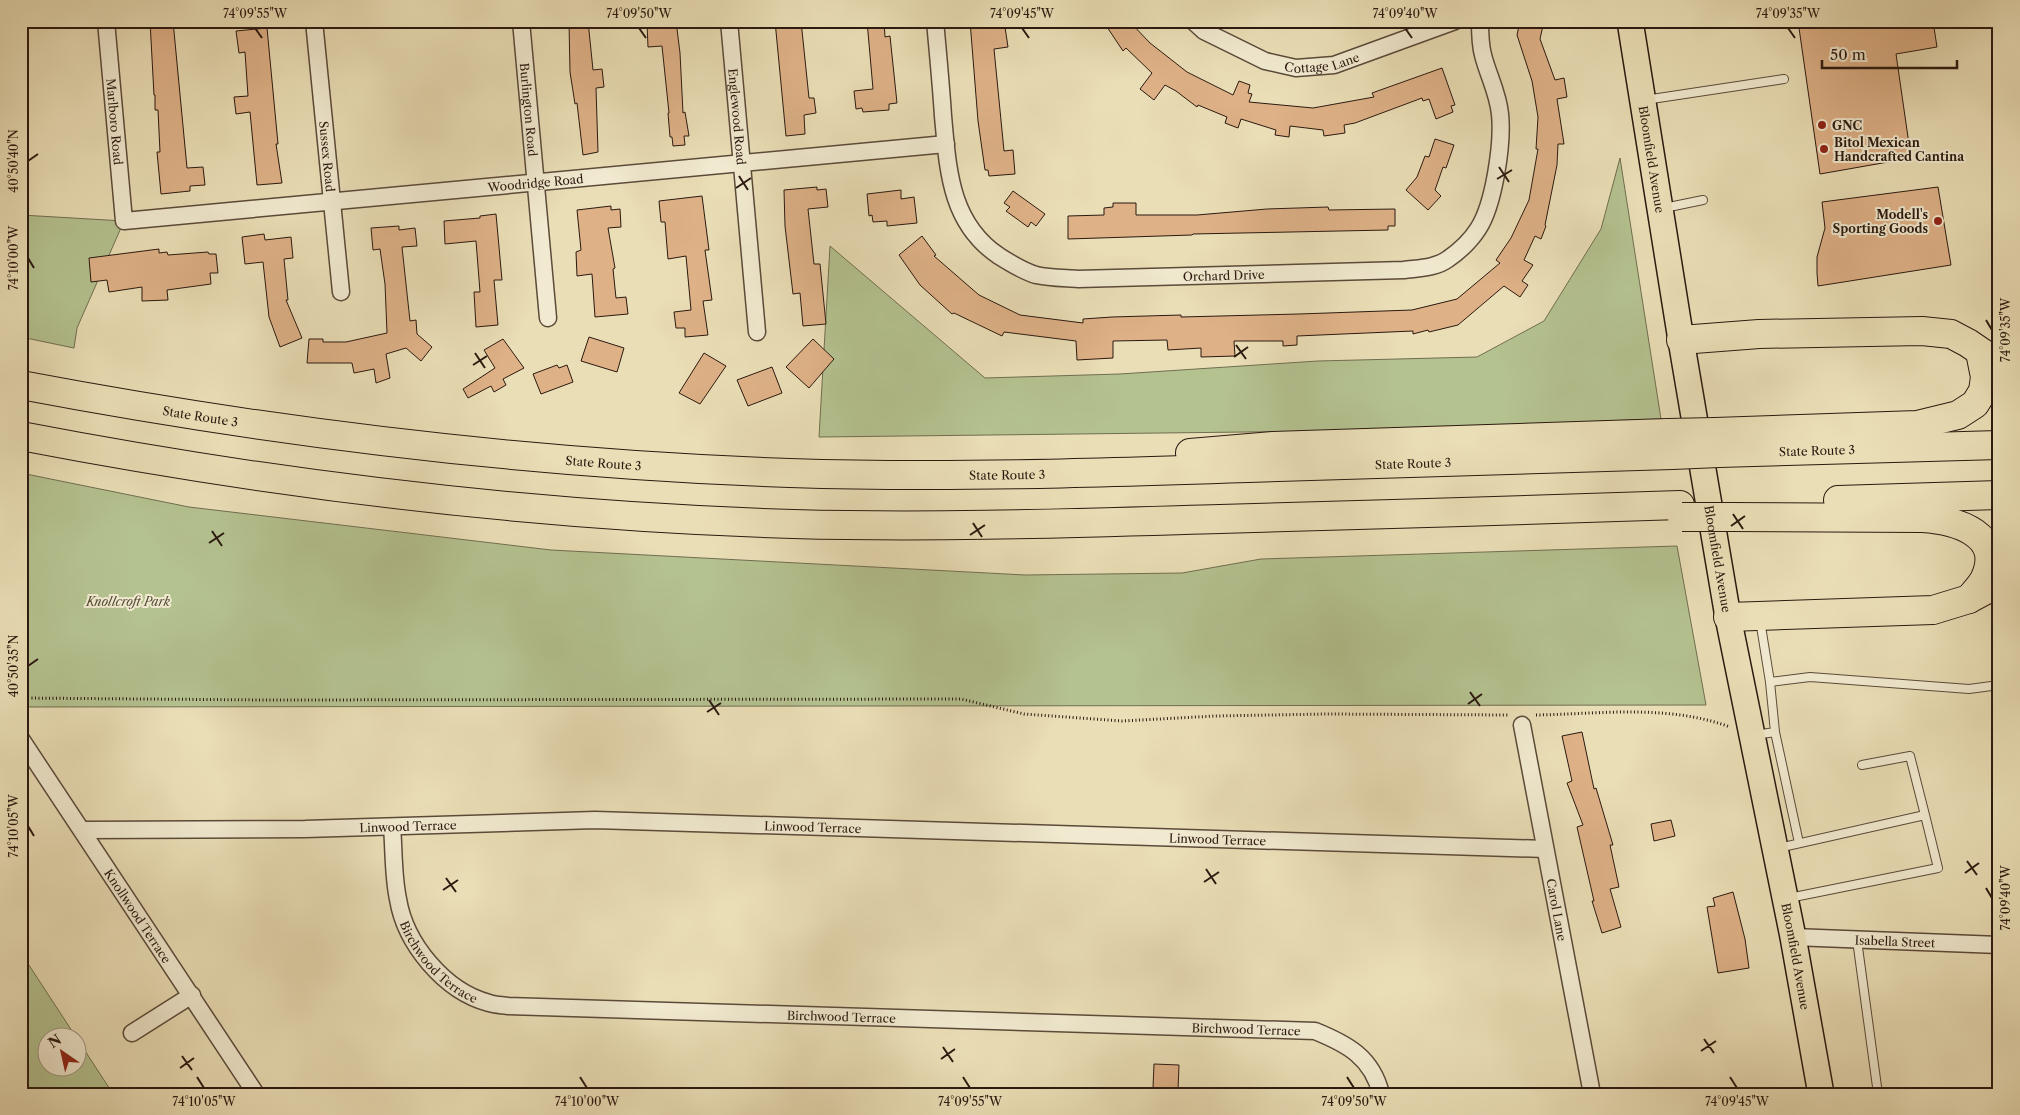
<svg xmlns="http://www.w3.org/2000/svg" width="2020" height="1115" font-family="'Libre Caslon Text',serif">
  <rect width="100%" height="100%" fill="#eadeb6"/>
  <filter id="stains"><feTurbulence type="fractalNoise" baseFrequency=".004" numOctaves="4"/><feColorMatrix values="0 0 0 0 .2 0 0 0 0 .09 0 0 0 0 .02 0 0 0 .5 -.17"/></filter>
  <radialGradient id="worn" r=".72"><stop offset=".6" stop-color="#630" stop-opacity="0"/><stop offset="1" stop-color="#630" stop-opacity=".3"/></radialGradient>
  <path fill="#b4c290" stroke="#706e50" d="M1620,158L1661,419L1333,431L819,437L830,246L985,378L1120,374L1318,361L1477,357L1544,321L1601,229Z
    M21,215L124,221L77,328L74,348L21,337Z
    M21,473L189,507L551,550L1025,575L1182,573L1261,559L1677,546L1706,705L21,707Z
    M21,953L76,1037L48,1038V1068H78V1040L113,1094H21Z"/>
  <path fill="#deb187" stroke="#2b1910" d="M150,21H173L187,168L203,167L205,185L190,186V191L161,194L157,152H160L158,110H155V95H154Z
    M588,21L593,70L602,69L604,87L596,88L598,152L583,155L577,103L575,104L570,72L569,22Z
    M676,21L680,53L683,113L685,112L689,136H684L685,145L673,146L672,137H670L668,113H669L662,46L648,47L647,23Z
    M775,21H801L809,98H814L816,113L804,115L805,134L786,136Z
    M867,21H884L885,37L890,36L897,103L889,104V110L863,112L862,108L856,109L854,91L873,89Z
    M970,21H992V28L1005,27L1008,47L994,49L1004,151L1013,150L1015,174L989,176L988,170H985L978,121Z
    M1103,21H1129L1150,43L1187,72L1233,95L1239,81L1250,85L1248,93L1252,94L1249,102L1313,108L1374,97L1372,93L1442,68L1455,105L1451,106L1453,112L1436,119L1429,99L1423,101L1422,98L1355,123L1344,125L1345,133L1324,136L1323,130L1290,126L1289,137L1275,135L1276,130L1241,119L1238,128L1225,123L1227,117L1198,105L1197,107L1176,91L1165,85L1154,100L1140,89L1152,73L1126,48L1123,51Z
    M1520,21H1544L1540,39L1555,80L1564,78L1567,97L1557,99L1564,144H1558L1557,165L1545,225L1546,226L1541,239L1535,236L1524,260L1533,265L1522,281L1528,285L1520,297L1504,286L1458,325L1429,332L1428,330L1413,334V331L1297,336V345L1283,346V341H1234L1235,356L1201,357V348L1168,350L1167,340L1113,341V358L1077,360L1076,341L1004,332L1002,336L954,313L952,314L920,285L899,255L922,236L936,255L934,256L979,295L1020,315L1083,323V319L1112,317L1181,315V317L1299,314L1412,310L1457,299L1500,263L1496,260L1511,238L1529,200L1538,149H1536L1538,117L1532,81L1517,35Z
    M1798,21H1933L1937,47L1896,54L1911,158L1820,174Z
    M267,28L278,144H276L282,183L257,185L250,112L236,114L234,97L248,96L245,52L239,53L236,31Z
    M1435,139L1454,145L1446,168L1443,167L1435,190L1441,196L1428,210L1406,190L1417,177L1425,156L1429,157Z
    M817,187V190L826,189L828,207L808,209L814,264H820L826,324L803,326L800,293L793,294L785,226L784,190Z
    M1938,187L1951,265L1818,286L1817,273V257L1825,228L1822,202Z
    M901,190V199L914,197L917,223L887,226V221L873,222L872,215L869,216L867,194Z
    M1013,191L1045,214L1036,226L1031,222L1028,227L1006,211L1010,207L1004,203Z
    M702,196L709,250H705L712,300L703,301L708,335L685,337V328H676L674,312L691,310L686,256L668,259L665,222H661L659,201Z
    M1113,203H1136V215H1197L1267,209L1328,207L1329,210L1395,209V226H1388V230L1193,234L1192,235L1068,239V216L1104,215V208L1113,207Z
    M611,206V210L620,209L621,227L608,228L615,268L613,269L616,298L626,297L628,314L595,317L592,274L577,276L576,252L581,250L577,210Z
    M496,214L502,280H494L498,325L476,327L474,292H480L476,241L445,244L444,221L480,218V216Z
    M399,226V230L415,228L417,246L402,247L410,321L416,320L417,334L432,347L421,361L406,348L386,354L390,378L376,383L374,369L354,373L352,363H307L309,339H323V342H346L387,333L385,284L380,249L373,250L371,228Z
    M264,234L265,240L291,237L293,258L284,259L288,300H286L302,338L280,347L269,317L263,262L245,264L242,237Z
    M159,249V253L167,252L168,255L208,252L209,254H216L218,273H210L211,284L167,290L168,300L142,301V287L109,292L107,280L91,282L89,258Z
    M589,337L624,348L617,372L581,361Z
    M503,339L524,368L503,379L506,385L494,392L491,386L468,398L463,389L495,368L484,350Z
    M813,339L834,359L809,388L786,367Z
    M704,353L726,366L700,404L679,393Z
    M557,365L559,368L567,365L573,382L541,394L533,374Z
    M772,367L782,393L748,406L737,380Z
    M1582,732L1594,789L1596,788L1613,845H1610L1619,887L1610,889L1621,927L1602,933L1592,901H1594L1577,827L1583,825L1567,783L1572,781L1562,736Z
    M1671,820L1675,836L1654,841L1651,824Z
    M1733,892L1745,939L1749,968L1718,973L1707,907L1715,906L1713,898Z
    M1154,1064L1179,1065L1178,1090L1153,1088Z"/>
  <g fill="none" stroke-linecap="round" stroke-linejoin="round">
    <g stroke="#5b4a3a" stroke-width="10">
      <path id="lane" d="M1645,100L1784,79
        M1664,208L1703,200
        M1760,620L1770,682L1775,732
        M1770,682L1810,677L1969,689L1999,685
        M1755,735L1775,732L1799,843
        M1862,765L1910,756L1925,815
        M1778,848L1925,815L1938,868L1789,898
        M1857,940L1878,1094"/>
    </g>
    <g stroke="#5b4a3a" stroke-width="19">
      <g id="street">
        <path id="s1" d="M106,21L124,221L946,144"/>
        <path id="s2" d="M314,21L341,292"/>
        <path id="s3" d="M521,21L548,318"/>
        <path id="s4" d="M729,21L757,332"/>
        <path id="s5" d="M935,21C938,53 941,85 943,116C948,170 950,223 999,256C1010,263 1023,271 1036,275C1049,278 1065,278 1078,279L1404,270C1418,268 1436,268 1448,259C1458,252 1471,240 1478,229C1494,205 1503,143 1500,114C1498,93 1488,75 1483,55C1480,44 1480,33 1480,21"/>
        <path id="s6" d="M1193,21L1204,31L1265,61L1296,68L1334,65L1455,21"/>
        <path id="s7" d="M1522,725L1592,1094"/>
        <path id="s8" d="M21,739L256,1094"/>
        <path id="s9" d="M392,827C394,850 393,876 398,899C405,943 444,991 489,1003C495,1005 501,1005 508,1006L1315,1031C1347,1044 1372,1057 1381,1094"/>
        <path id="s10" d="M82,830L305,829L595,820L1545,849"/>
        <path id="s11" d="M1793,937L1999,945"/>
        <path d="M132,1033L192,995"/>
      </g>
    </g>
    <g stroke="#2b1910" stroke-width="28">
      <g id="primary">
        <path id="s12" d="M1630,21L1681,340L1728,617L1793,937L1821,1094"/>
      </g>
    </g>
    <g stroke="#2b1910" stroke-width="30">
      <g id="highway">
        <path d="M1681,340L1759,334L1922,331L1951,334L1968,343L1999,364"/>
        <path id="s13" d="M21,385C275,433 531,464 790,473C942,478 1095,473 1248,468C1389,464 1531,459 1672,455"/>
        <path d="M1715,432L1917,425L1958,415L1975,404L1983,391L1985,377L1980,352"/>
        <path d="M21,436C276,485 534,516 793,524C936,528 1078,523 1220,519C1373,515 1527,510 1680,505"/>
        <path d="M1190,453L1273,446L1668,433"/>
        <path id="s14" d="M1719,453L1999,445"/>
        <path d="M1838,500L1999,495"/>
        <path d="M1729,517L1922,518C1957,520 2006,535 1984,580C1980,587 1974,593 1969,599"/>
        <path d="M1728,617L1933,610L1969,599L1984,591"/>
      </g>
    </g>
    <path stroke="#2b1910" stroke-width="3" stroke-dasharray="1 2.5" stroke-linecap="butt" d="M21,698L267,700L961,699L1024,714L1122,721L1215,716L1327,714L1509,715
      M1536,715C1600,714 1668,704 1730,727
      M21,1085L28,1094"/>
    <use href="#lane" stroke="#f1ead0" stroke-width="8"/>
    <use href="#street" stroke="#f1ead0" stroke-width="16"/>
    <use href="#primary" stroke="#eadeb6" stroke-width="25"/>
    <use href="#highway" stroke="#eadeb6" stroke-width="28"/>
    <g stroke="#2b1910" stroke-width="30" stroke-linecap="butt">
      <path id="highway-bridge" d="M1668,433L1715,432
        M1672,455L1719,453
        M1682,517H1729"/>
    </g>
    <use href="#highway-bridge" stroke="#eadeb6" stroke-width="28"/>
  </g>
  <path fill="none" stroke="#2b1910" stroke-width="2" d="M255,28L262,38M639,28L646,38M1022,28L1029,38M1405,28L1412,38M1788,28L1795,38M28,161L38,154M1499,167L1509,182M739,176L748,190M1497,179L1512,170M736,188L751,178M28,258L34,268M1986,320L1992,330M1236,345L1246,359M475,353L485,368M1234,357L1248,347M473,365L487,356M1733,514L1743,529M973,523L982,537M1731,526L1745,516M212,531L222,546M970,535L985,525M209,543L224,533M28,666L38,659M1470,692L1480,706M709,700L719,715M1468,704L1482,694M707,712L721,703M28,826L34,836M1967,861L1977,875M1206,869L1216,884M1965,873L1979,863M446,878L456,892M1204,882L1219,872M1986,888L1992,898M443,890L458,880M1704,1039L1714,1053M943,1047L953,1062M1701,1051L1716,1041M182,1056L192,1070M941,1059L955,1049M180,1068L194,1058M197,1077L204,1088M580,1077L587,1088M963,1077L970,1088M1347,1077L1354,1088M1730,1077L1737,1088"/>
  <g fill="#8f2418" stroke="#f1ead0" stroke-width="2">
    <circle cx="1822" cy="125" r="5"/>
    <circle cx="1824" cy="149" r="5"/>
    <circle cx="1938" cy="221" r="5"/>
  </g>
  <g text-anchor="middle" dominant-baseline="central" stroke-width="4" stroke-linejoin="round" paint-order="stroke">
    <g font-size="12" fill="#2b1910" stroke="#f1ead0">
      <text stroke="none"><textPath href="#s6" startOffset="141">Cottage Lane</textPath></text>
      <text stroke="none"><textPath href="#s3" startOffset="89">Burlington Road</textPath></text>
      <text stroke="none"><textPath href="#s4" startOffset="96">Englewood Road</textPath></text>
      <text stroke="none"><textPath href="#s1" startOffset="101">Marlboro Road</textPath></text>
      <text stroke="none"><textPath href="#s2" startOffset="136">Sussex Road</textPath></text>
      <text stroke="none"><textPath href="#s12" startOffset="140">Bloomfield Avenue</textPath></text>
      <text stroke="none"><textPath href="#s1" startOffset="614">Woodridge Road</textPath></text>
      <text stroke="none"><textPath href="#s5" startOffset="482">Orchard Drive</textPath></text>
      <text stroke="none"><textPath href="#s13" startOffset="182">State Route 3</textPath></text>
      <text stroke="none"><textPath href="#s14" startOffset="98">State Route 3</textPath></text>
      <text stroke="none"><textPath href="#s13" startOffset="588">State Route 3</textPath></text>
      <text stroke="none"><textPath href="#s13" startOffset="1398">State Route 3</textPath></text>
      <text stroke="none"><textPath href="#s13" startOffset="992">State Route 3</textPath></text>
      <text stroke="none"><textPath href="#s12" startOffset="545">Bloomfield Avenue</textPath></text>
      <text stroke="none"><textPath href="#s10" startOffset="326">Linwood Terrace</textPath></text>
      <text stroke="none"><textPath href="#s10" startOffset="731">Linwood Terrace</textPath></text>
      <text stroke="none"><textPath href="#s10" startOffset="1136">Linwood Terrace</textPath></text>
      <text stroke="none"><textPath href="#s7" startOffset="188">Carol Lane</textPath></text>
      <text stroke="none"><textPath href="#s8" startOffset="212">Knollwood Terrace</textPath></text>
      <text stroke="none"><textPath href="#s11" startOffset="102">Isabella Street</textPath></text>
      <text stroke="none"><textPath href="#s12" startOffset="950">Bloomfield Avenue</textPath></text>
      <text stroke="none"><textPath href="#s9" startOffset="150">Birchwood Terrace</textPath></text>
      <text stroke="none"><textPath href="#s9" startOffset="570">Birchwood Terrace</textPath></text>
      <text stroke="none"><textPath href="#s9" startOffset="975">Birchwood Terrace</textPath></text>
    </g>
    <g font-size="12" font-weight="bold" fill="#2b1910" stroke="#f1ead0" text-anchor="start">
      <text x="1832" y="125">GNC</text>
      <text x="1834" y="142">Bitol Mexican<tspan x="1834" dy="14">Handcrafted Cantina</tspan></text>
      <text x="1928" y="214" text-anchor="end">Modell's<tspan x="1928" dy="14">Sporting Goods</tspan></text>
    </g>
    <g font-size="12" font-style="italic" fill="#544c36" stroke="#f1ead0">
      <text x="128" y="601">Knollcroft Park</text>
    </g>
  </g>
  <rect width="2020" height="1115" fill="none" stroke="#eadeb6" stroke-width="55"/>
  <g transform="translate(62 1052) rotate(326)"><circle r="24" fill="#f1ead0" stroke="#a29683"/>
  <path d="M0-4L9 19L0 12L-9 19Z" fill="#8f2418"/>
  <text y="-8" font-size="14" font-weight="bold" text-anchor="middle" fill="#2b1910">N</text>
  </g>
  <path d="M1822 60v8h135v-8" fill="none" stroke="#2b1910" stroke-width="2.5"/>
  <text x="1830" y="60" font-size="15" fill="#2b1910" stroke="#f1ead0" stroke-width="4" paint-order="stroke">50 m</text>
  <rect x="28" y="28" width="1964" height="1060" fill="none" stroke="#2b1910" stroke-width="2"/>
  <g font-size="12" text-anchor="middle" fill="#2b1910">
    <text x="255" y="18">74°09'55"W</text>
    <text x="639" y="18">74°09'50"W</text>
    <text x="1022" y="18">74°09'45"W</text>
    <text x="1405" y="18">74°09'40"W</text>
    <text x="1788" y="18">74°09'35"W</text>
    <text transform="translate(14 161) rotate(-90)" y="4">40°50'40"N</text>
    <text transform="translate(14 258) rotate(-90)" y="4">74°10'00"W</text>
    <text transform="translate(2006 330) rotate(-90)" y="4">74°09'35"W</text>
    <text transform="translate(14 666) rotate(-90)" y="4">40°50'35"N</text>
    <text transform="translate(14 826) rotate(-90)" y="4">74°10'05"W</text>
    <text transform="translate(2006 898) rotate(-90)" y="4">74°09'40"W</text>
    <text x="204" y="1106">74°10'05"W</text>
    <text x="587" y="1106">74°10'00"W</text>
    <text x="970" y="1106">74°09'55"W</text>
    <text x="1354" y="1106">74°09'50"W</text>
    <text x="1737" y="1106">74°09'45"W</text>
  </g>
  <rect width="100%" height="100%" filter="url(#stains)"/>
  <rect width="100%" height="100%" fill="url(#worn)"/>
</svg>
